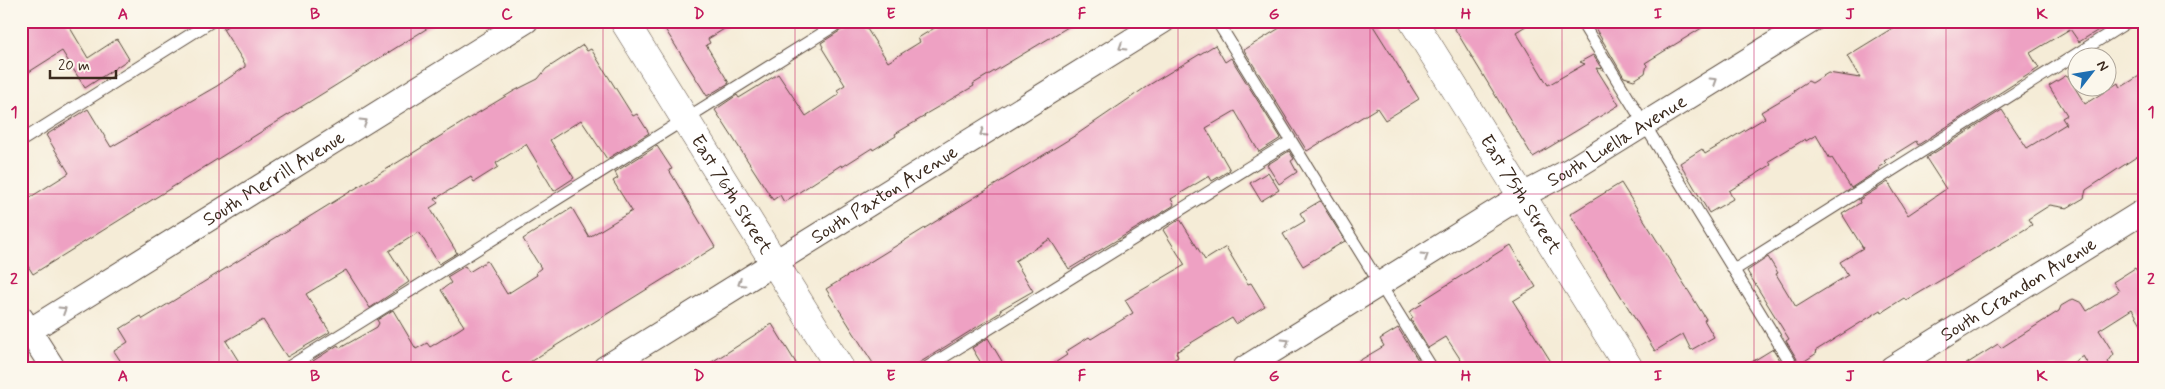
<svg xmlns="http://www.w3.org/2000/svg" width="2165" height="389" font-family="Mynerve,sans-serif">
  <rect width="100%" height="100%" fill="#fbf7ec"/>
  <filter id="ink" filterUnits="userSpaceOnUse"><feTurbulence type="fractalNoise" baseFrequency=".02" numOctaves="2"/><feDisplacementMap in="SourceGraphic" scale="10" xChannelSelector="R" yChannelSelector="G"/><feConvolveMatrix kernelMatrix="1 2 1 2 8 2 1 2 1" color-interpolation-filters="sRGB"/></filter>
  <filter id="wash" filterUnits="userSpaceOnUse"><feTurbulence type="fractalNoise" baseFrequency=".0096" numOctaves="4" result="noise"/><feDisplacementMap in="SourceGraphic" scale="20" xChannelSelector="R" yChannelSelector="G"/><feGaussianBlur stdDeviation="1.12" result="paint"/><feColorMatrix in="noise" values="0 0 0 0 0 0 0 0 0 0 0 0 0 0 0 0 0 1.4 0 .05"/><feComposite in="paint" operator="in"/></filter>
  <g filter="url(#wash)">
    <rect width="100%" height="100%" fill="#f5ecd7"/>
    <g id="blocks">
      <path fill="#eea1c3" d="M21,21H66L88,58L117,39L129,59L85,88L62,51L21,77Z
        M235,21H439L33,274L21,255V203L69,173L46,135L88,109L111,147L217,86L245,67V64L223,29Z
        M660,21H737L708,39L710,43L706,45L729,83L707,96Z
        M849,21H862L888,62L920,42L918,38L946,21H1078L973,84L974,86L924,115L925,116L895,134L896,136L873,150L872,148L842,167L841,165L784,202L780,195L773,200L715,110L737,95L739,98L778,74L806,116L839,94L837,90L845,85L822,48L823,47L821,43L846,27Z
        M1291,21H1370L1419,99L1385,120L1377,108L1307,151L1244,50Z
        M1450,21H1534L1516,32L1548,85L1585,64L1580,62L1593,55L1602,69L1596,68L1619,105L1533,157Z
        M1591,21H1713L1645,63L1647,65L1645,73L1634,80L1624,77Z
        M1904,21H2113L2079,42L2070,29L2030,53L2039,68L1918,145L1916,141L1884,161L1886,163L1879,167L1880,169L1851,188L1832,158L1830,159L1816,135L1806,141L1805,139L1769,161L1771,165L1729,191L1733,199L1709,213L1680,163L1702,149L1705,154L1765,118L1761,112L1795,92L1794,90L1808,81L1812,83L1828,73L1860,78L1847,56Z
        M583,45L587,51L591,49L633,116L637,114L649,133L607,159L581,120L550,140L574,178L554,191L526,144L496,163L498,167L474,182L471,177L435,199L438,203L430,208L457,253L439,264L419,232L389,251L409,282L370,308L346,270L306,294L330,332L287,357L263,320L226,341L243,368H125L114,351L128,342L120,329L141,316L143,319L173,301L468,119L514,91L538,79L546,69Z
        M1215,45L1225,62L1231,58L1281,138L1259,152L1235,111L1206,128L1230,170L1212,181L1209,176L1171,199L1174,204L1173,206L1069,269L1050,239L1015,261L1033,291L1000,310L1001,312L911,368H876L826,289L1076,135L1149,85Z
        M2144,73V152L2086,190L2084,198L2067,208L2050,205L2028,219L2032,225L1906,301L1904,298L1882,312L1881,310L1815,351L1817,353L1800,364L1786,341L1789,339L1747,271L1768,257L1778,273L1776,274L1796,307L1848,275L1840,262L1863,248L1842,214L1860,203L1859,200L1888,182L1908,215L1946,189L1926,158L2002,110L2027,148L2066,124L2062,118L2067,115L2049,86L2067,75L2085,104L2118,83L2120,88Z
        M657,146L672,169L669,170L715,247L520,368H317L313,361L338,345L340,348L377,327L379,323L377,320L393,310L416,349L427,343L430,347L458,330L464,326L441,290L451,283L447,277L465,266L469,272L487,261L507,294L537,275L536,272L541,268L523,239L572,208L589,237L632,211L613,181L618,178L615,172Z
        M1289,151L1294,159L1291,161L1297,172L1279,184L1267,165Z
        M1268,172L1279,190L1261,201L1250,183Z
        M1621,183L1706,319L1704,320L1714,337L1691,350L1683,334L1655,351L1570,214Z
        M1320,201L1345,241L1303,266L1283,234L1305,221L1300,213Z
        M1180,219L1205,260L1226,247L1248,284L1251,283L1265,306L1236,324L1232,318L1176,352L1178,357L1160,368H1047L1067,355L1065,352L1089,337L1091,339L1133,313L1125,300L1185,265L1163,230Z
        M1510,245L1536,287L1513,301L1555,368H1466L1446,337L1428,348L1411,320L1413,318L1409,312L1422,304L1420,302Z
        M2135,268L2144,282V329L2132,309L2099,330L2114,354L2108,362L2112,368H2090L2083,356L2065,368H1960L1998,344L2001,348L2059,311L2061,306L2073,299L2082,303L2087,311L2119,291L2113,282Z
        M772,324L799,368H702L728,352Z
        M1398,328L1423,368H1347L1384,346L1380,339Z
        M988,338L1006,368H984L972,348Z
        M1773,349L1785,368H1742Z"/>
    </g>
  </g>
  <g filter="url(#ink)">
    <use href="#blocks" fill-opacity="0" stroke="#57473a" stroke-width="1"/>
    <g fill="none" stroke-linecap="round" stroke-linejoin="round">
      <g stroke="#57473a" stroke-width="13">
        <path id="lane" d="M1217,21L1432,368
          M1581,21L1794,368
          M21,141L212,21
          M1734,270L2129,21
          M287,368L842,21
          M926,368L1291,141"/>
      </g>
      <g stroke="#57473a" stroke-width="26">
        <g id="street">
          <path d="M21,318L53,368"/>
          <path id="s1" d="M21,336L526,21"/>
          <path id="s2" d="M605,368L1163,21"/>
          <path id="s3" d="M1245,368L1521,196L1569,171L1811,21"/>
          <path id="s4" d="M1892,368L2144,211"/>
        </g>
      </g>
      <g stroke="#57473a" stroke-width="29">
        <g id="secondary">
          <path id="s5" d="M624,21L840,368"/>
          <path id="s6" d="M1413,21L1629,368"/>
        </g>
      </g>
      <use href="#lane" stroke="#fff" stroke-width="11"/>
      <use href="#street" stroke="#fff" stroke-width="24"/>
      <use href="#secondary" stroke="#fff" stroke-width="28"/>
    </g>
    <defs><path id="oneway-chevron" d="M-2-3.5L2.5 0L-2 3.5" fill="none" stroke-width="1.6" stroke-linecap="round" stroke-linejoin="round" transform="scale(1.25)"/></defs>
    <g stroke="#a79f9a">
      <use href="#oneway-chevron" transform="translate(1122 47) rotate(148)"/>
      <use href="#oneway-chevron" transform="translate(1714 81) rotate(-32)"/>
      <use href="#oneway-chevron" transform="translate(364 122) rotate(-32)"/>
      <use href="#oneway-chevron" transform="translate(983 133) rotate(148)"/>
      <use href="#oneway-chevron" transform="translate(1425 256) rotate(-32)"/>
      <use href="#oneway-chevron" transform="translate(741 283) rotate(148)"/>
      <use href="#oneway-chevron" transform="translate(63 310) rotate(-32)"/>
      <use href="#oneway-chevron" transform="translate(1286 342) rotate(-32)"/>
    </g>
  </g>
  <path fill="none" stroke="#c2185b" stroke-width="1" stroke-opacity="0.55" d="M219,21V368M411,21V368M603,21V368M795,21V368M987,21V368M1178,21V368M1370,21V368M1562,21V368M1754,21V368M1946,21V368M21,194H2144"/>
  <g text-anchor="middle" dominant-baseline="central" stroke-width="4.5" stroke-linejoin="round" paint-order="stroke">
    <g font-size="19" fill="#3b2a1e" stroke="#fbf7ec">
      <text stroke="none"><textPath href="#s3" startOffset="436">South Luella Avenue</textPath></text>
      <text stroke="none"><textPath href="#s1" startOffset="298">South Merrill Avenue</textPath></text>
      <text stroke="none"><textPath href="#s5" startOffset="204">East 76th Street</textPath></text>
      <text stroke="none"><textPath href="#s2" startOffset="329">South Paxton Avenue</textPath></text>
      <text stroke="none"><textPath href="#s6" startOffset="204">East 75th Street</textPath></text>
      <text stroke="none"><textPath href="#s4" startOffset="149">South Crandon Avenue</textPath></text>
    </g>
  </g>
  <rect width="2165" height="389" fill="none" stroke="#fbf7ec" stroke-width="55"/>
  <g transform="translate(2092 72) rotate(59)"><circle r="24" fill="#fbf7ec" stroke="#aea59a"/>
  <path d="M0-4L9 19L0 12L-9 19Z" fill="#1f6fb2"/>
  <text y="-8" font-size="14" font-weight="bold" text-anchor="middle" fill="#3b2a1e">N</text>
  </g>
  <path d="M50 70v8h66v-8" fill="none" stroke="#3b2a1e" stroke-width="2.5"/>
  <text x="58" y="70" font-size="15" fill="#3b2a1e" stroke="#fbf7ec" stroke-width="4" paint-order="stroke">20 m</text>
  <rect x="28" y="28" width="2110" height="334" fill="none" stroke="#c2185b" stroke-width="2"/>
  <g font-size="16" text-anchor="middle" font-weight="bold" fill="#c2185b">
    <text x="123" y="19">A</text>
    <text x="315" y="19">B</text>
    <text x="507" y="19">C</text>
    <text x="699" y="19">D</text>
    <text x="891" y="19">E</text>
    <text x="1082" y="19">F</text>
    <text x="1274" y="19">G</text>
    <text x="1466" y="19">H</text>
    <text x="1658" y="19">I</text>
    <text x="1850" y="19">J</text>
    <text x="2042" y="19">K</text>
    <text x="14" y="117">1</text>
    <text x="2151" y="117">1</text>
    <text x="14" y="284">2</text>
    <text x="2151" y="284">2</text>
    <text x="123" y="381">A</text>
    <text x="315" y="381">B</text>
    <text x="507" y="381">C</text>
    <text x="699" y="381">D</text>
    <text x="891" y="381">E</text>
    <text x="1082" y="381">F</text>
    <text x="1274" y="381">G</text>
    <text x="1466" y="381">H</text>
    <text x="1658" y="381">I</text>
    <text x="1850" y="381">J</text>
    <text x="2042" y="381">K</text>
  </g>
</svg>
